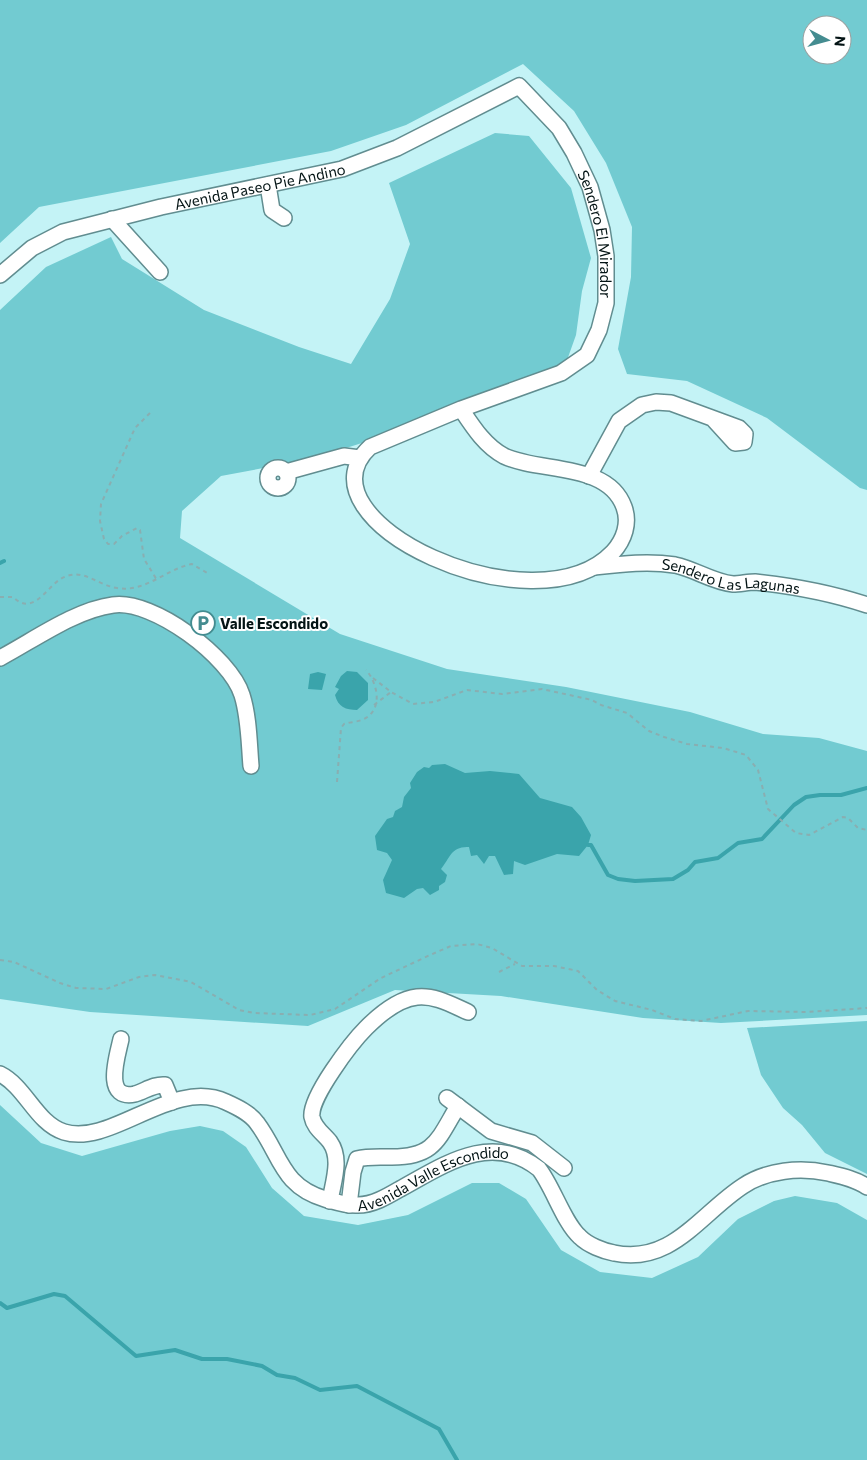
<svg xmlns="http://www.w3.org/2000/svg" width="867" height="1460" font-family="Commissioner,sans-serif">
  <rect width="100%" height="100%" fill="#c4f3f6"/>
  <path fill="#72cbd1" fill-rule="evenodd" d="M0,0H867V490L860,488L767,418L687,381L627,374L618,349L631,277L632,227L606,163L574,111L523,64L406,125L331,151L39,207L0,243ZM812,25H842V55H812Z
    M495,133L529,136L571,188L591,258L582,291L576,335L566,363L397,432L311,459L221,476L182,511L180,538L340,634L447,669L566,687L690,712L763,734L819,738L867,751V1015L721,1023L643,1018L501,996L395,990L308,1026L90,1012L0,999V310L46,267L111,237L122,259L204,310L299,347L351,364L390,299L410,244L389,183Z
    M867,1021V1174L825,1153L802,1125L783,1108L761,1075L747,1028Z
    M0,1105L41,1143L82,1156L170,1131L200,1126L223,1131L246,1147L272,1188L304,1216L358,1225L408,1215L472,1183H499L526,1199L561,1250L600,1272L652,1278L698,1257L738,1219L774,1201L795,1196L837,1203L867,1220V1460H0Z"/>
  <path fill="#3aa4ab" d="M347,671L357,672L368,683V700L357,710C346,710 338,707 335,695L339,689L335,687L341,676Z
    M318,672L326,674L322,690L308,689L310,674Z
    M445,764L465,773L490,771L519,774L540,798L572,807L581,817L591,835L588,845L579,856L557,854L525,865L514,861L513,874L504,875L495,856H489L484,864L477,855L471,856L469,847C451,846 450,858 441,869L447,875L445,882L439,886V890L430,895L423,888L417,889L404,898L386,893L383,880L392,860L387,853L377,850L375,836L387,819L393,817L395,811L402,807L404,797L411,788L410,783L417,772L424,767L429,768L432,765Z"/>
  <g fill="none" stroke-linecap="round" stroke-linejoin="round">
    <path stroke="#3aa4ab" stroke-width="4" d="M0,563L4,561
      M588,845H591L608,875L618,879L635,881L673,879L688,870L695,862L718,858L738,843L762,839L794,805L806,797L820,795H841L867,788
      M0,1303L7,1308L54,1294L65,1296L136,1356L175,1350L202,1359H227L262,1366L277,1375L295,1378L320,1390L357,1386L439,1429L457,1460"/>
    <g stroke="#618d90" stroke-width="18">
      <g id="minor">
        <path d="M268,185L272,210L284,218"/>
        <path d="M112,219L160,272"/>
        <path id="s1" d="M0,275L32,248L63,232L161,207L342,169L397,148L519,86L559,128L574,153L590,187L602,230L606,256V303L599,330L587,355L561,373L461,409L370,447C291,520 535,634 613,552C624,540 630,523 624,507C608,462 540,473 504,456C485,446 473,427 461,409"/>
        <circle cx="278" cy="478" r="10"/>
        <path d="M286,472L344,456L360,458"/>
        <path d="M589,476L619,421L642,405L656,402L671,403L739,428L745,434L744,442L735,443L714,420"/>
        <path id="s2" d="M595,567C622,564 648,561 675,565C695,569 712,582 733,584C740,584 748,582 755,582C793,586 831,593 867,605"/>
        <path d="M0,658C34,640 75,610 113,605C153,599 230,657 242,695C249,717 249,743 251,766"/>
        <path d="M121,1039C118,1054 102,1101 135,1094C145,1091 154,1084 165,1085L172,1102"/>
        <path id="s3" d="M0,1074C26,1087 36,1123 64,1132C111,1147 173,1077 226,1102C237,1107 250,1113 257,1123C281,1155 281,1186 325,1199C336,1202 347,1206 358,1205C373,1205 388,1196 400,1189C444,1165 491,1131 539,1169C553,1187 564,1223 580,1237C588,1245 603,1251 614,1253C672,1265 700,1214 743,1186C767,1170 800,1167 828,1173C841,1176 856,1179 867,1187"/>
        <path d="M447,1098L491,1131L532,1143L564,1168"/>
        <path d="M330,1201C333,1182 342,1159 330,1142C324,1134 314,1128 312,1117C309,1098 352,1042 366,1028C380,1014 398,999 417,997C435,995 452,1005 468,1012"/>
        <path d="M349,1205L353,1172L357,1159C368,1156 380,1157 392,1157C435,1157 438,1139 458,1106"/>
      </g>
    </g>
    <path stroke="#89aeb1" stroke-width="2" stroke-dasharray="4 4" stroke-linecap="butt" d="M150,413L135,428L101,504L100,521L104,539L108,544H114L122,536L137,528L140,530L144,559L157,580
      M0,597H13C32,616 45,590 59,580C81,565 96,585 117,588C145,593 166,569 192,564L209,574
      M373,678L391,692L413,704L434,702L467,690L502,694L542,689L592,700L601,705L627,713L649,731L664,737L687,744L723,748L746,755L758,770L768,809L796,833L809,835L843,817L848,818L858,828L867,830
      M374,705L391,692
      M337,782L341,728L344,724C350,722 358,722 364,719C384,709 377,682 366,670
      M0,960L14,962L60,983L76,988L106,989L139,977L155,975L191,982L239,1010L254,1013L310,1015L335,1009L381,978L430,955L451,946L477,944L492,948L522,966H554L578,971L597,990L615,1001L652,1010L675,1019L701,1021L748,1011L807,1012L867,1008
      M499,972L515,964"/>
    <use href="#minor" stroke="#fff" stroke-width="15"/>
  </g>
  <defs>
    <g id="parking-ring" transform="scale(1.25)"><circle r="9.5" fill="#fff" stroke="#448c90" stroke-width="1.5"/><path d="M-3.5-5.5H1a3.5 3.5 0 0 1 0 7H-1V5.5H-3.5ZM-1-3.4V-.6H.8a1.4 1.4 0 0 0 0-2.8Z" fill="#448c90"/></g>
  </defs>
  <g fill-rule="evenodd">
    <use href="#parking-ring" x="203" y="623"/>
  </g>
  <g text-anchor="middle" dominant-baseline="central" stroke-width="4" stroke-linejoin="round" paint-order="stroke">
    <g font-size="15" fill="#031314" stroke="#fff">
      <text stroke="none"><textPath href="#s1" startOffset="279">Avenida Paseo Pie Andino</textPath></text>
      <text stroke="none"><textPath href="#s1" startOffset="731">Sendero El Mirador</textPath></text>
      <text stroke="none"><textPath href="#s2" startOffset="138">Sendero Las Lagunas</textPath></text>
      <text stroke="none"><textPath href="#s3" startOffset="515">Avenida Valle Escondido</textPath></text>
    </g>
    <g font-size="15" font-weight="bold" fill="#031314" stroke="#fff" text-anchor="start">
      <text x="220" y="623">Valle Escondido</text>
    </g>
  </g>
  <g transform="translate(827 40) rotate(96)"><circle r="24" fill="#ffffff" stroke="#9aa1a1"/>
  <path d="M0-4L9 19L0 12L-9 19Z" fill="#448c90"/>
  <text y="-8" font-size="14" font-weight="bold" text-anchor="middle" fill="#031314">N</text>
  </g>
</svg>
